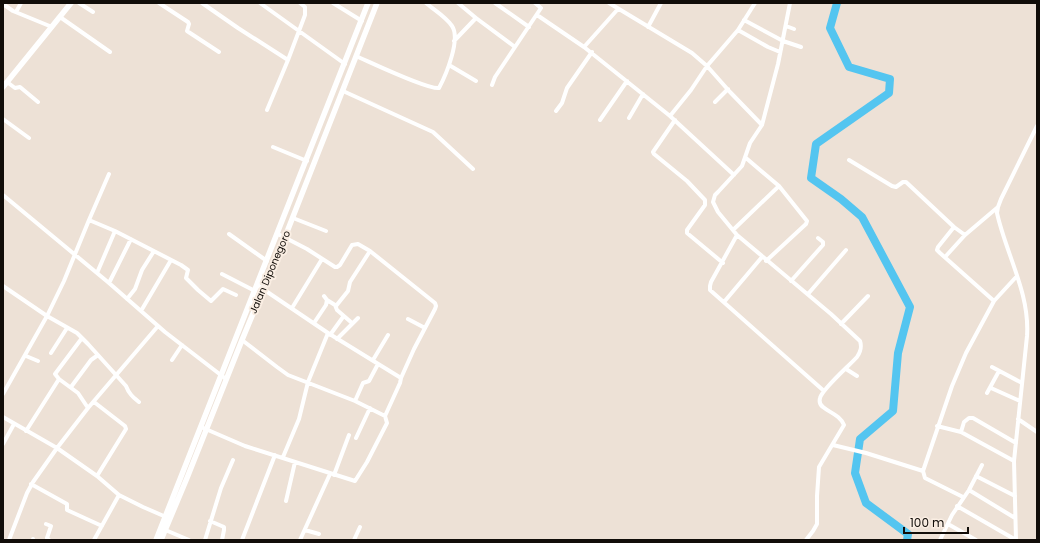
<svg xmlns="http://www.w3.org/2000/svg" width="1040" height="543" font-family="Poppins,sans-serif">
  <rect width="100%" height="100%" fill="#ede1d6"/>
  <g fill="none" stroke-linecap="round" stroke-linejoin="round">
    <path stroke="#54c5f0" stroke-width="8" d="M837,3L830,28L849,67L890,79L889,93L816,144L811,178L841,199L862,217L910,307L898,353L893,411L860,439L855,473L866,503L908,534L907,540"/>
    <path stroke="#fff" stroke-width="4" d="M79,3L93,12
      M159,3L188,22L189,24L187,31L219,52
      M202,3L238,28L288,60L305,15V7L300,3
      M260,3L345,64
      M333,3L362,21
      M458,3L476,18
      M495,3L529,27
      M609,3L692,53L707,66L730,92L762,125
      M790,3L778,64L762,125L750,143L742,166L718,192L715,195L713,202L718,212L737,235L831,314L860,341C862,347 861,351 857,357C850,365 822,389 820,398C819,402 820,405 823,407C830,413 840,415 844,425L819,467L817,496V524L813,531L806,540
      M3,4L13,11L52,27
      M16,12L21,3
      M537,15L584,47L670,116L734,175
      M60,17L110,52
      M744,20L783,41L801,47
      M786,26L794,29
      M648,27L661,3
      M738,30L768,47L780,52
      M454,41L476,18L515,47L495,77L492,85
      M515,47L541,8L535,3
      M584,47L618,9
      M356,56C370,62 428,90 439,88C446,75 461,39 452,26C446,17 434,10 426,3
      M449,65L476,81
      M7,82L15,88L20,87L38,102
      M343,91L433,132L473,169
      M715,102L728,89
      M267,110L288,60
      M556,111L562,103L567,88L592,52
      M670,116L691,90L707,66L738,30L755,3
      M629,118L643,94
      M3,119L29,138
      M600,120L627,81
      M675,120L653,152L654,154L687,181L705,200V205L687,230V233L723,263
      M273,147L307,161
      M746,158L779,186L807,221L806,224L766,261
      M849,160L892,186L896,187L903,182H906L954,227
      M3,195L109,283L165,332L226,379
      M293,218L326,231
      M89,220L109,174
      M733,230L779,186
      M229,234L267,261
      M278,234L307,249L335,267H337L340,265L352,245L358,244L370,251L435,303L436,306L435,309L414,349L401,378
      M737,235L711,282L710,286V290L824,391
      M945,257L965,235
      M97,273L115,231
      M222,274L255,291
      M791,281L823,245V242L818,238
      M109,283L131,239
      M3,286L47,316L77,333L88,344L126,386C129,394 133,397 139,402
      M808,294L846,250
      M127,299L135,289L142,270L154,251
      M327,300L335,305L337,310L352,323
      M994,301L1017,276
      M724,302L762,257
      M336,306L348,291L350,282L370,251
      M292,308L322,259
      M141,311L171,260
      M408,319L425,328
      M314,323L326,305L327,300L324,296
      M841,324L868,296
      M330,335L343,317
      M337,339L358,318
      M242,340L277,367L288,375L355,401L385,416L400,383L401,378L328,333L257,285
      M51,353L67,328
      M26,356L38,361
      M172,360L182,345
      M373,360L388,335
      M992,367L1022,383
      M846,369L857,376
      M59,379L55,374L82,338
      M71,387L91,360L98,355
      M991,388L1020,401
      M987,393L999,371
      M3,394L47,316L64,281L89,220L115,231L181,265L188,270L186,278L198,290L211,301L223,289L236,295
      M355,401L363,383L369,381L378,364
      M94,402L125,426L126,429L97,476
      M3,417L57,448L97,476L119,495L143,507L166,517
      M1018,419L1037,432
      M937,426L961,432L1014,461
      M201,427L245,446L355,481L367,462L387,423L385,416
      M26,431L59,379L78,393L88,408
      M961,432L964,422L969,418H973L1016,443
      M356,438L370,408
      M3,444L14,424
      M833,445L866,453L923,471L952,386L966,353L994,301L940,253L937,250L938,247L954,227L965,235L998,207
      M283,457L299,419L308,382L328,333
      M923,471L925,478L963,497
      M334,475L349,435
      M976,476L1015,496
      M31,484L67,504V510L102,526
      M969,490L1015,518
      M286,501L295,462
      M957,506L1016,540
      M210,521L224,527V530L222,540
      M46,524L51,526L47,538L49,540
      M948,524L976,540
      M163,529L189,540
      M305,530L319,534
      M9,540L27,493L33,482L57,448L88,408L158,326
      M33,540V539
      M94,540L119,495
      M205,540L221,488L233,460
      M242,540L275,455
      M300,540L330,474
      M354,540L360,527
      M940,540L952,515L969,490L982,465
      M1016,540L1014,461L1027,336C1030,293 1006,254 997,213L998,207L1001,199L1037,126"/>
    <path stroke="#fff" stroke-width="5.5" d="M3,87L71,3
      M156,540L368,3
      M161,540L187,478L242,340L285,237L377,3"/>
  </g>
  <g text-anchor="middle" dominant-baseline="central" stroke-width="4" stroke-linejoin="round" paint-order="stroke">
    <g font-size="10" fill="#110d09" stroke="#faeee3">
      <text transform="translate(270 272) rotate(-67)">Jalan Diponegoro</text>
    </g>
  </g>
  <rect width="1040" height="543" fill="none" stroke="#110d09" stroke-width="8"/>
  <path d="M904 527v6h64v-6" fill="none" stroke="#110d09" stroke-width="2"/>
  <text x="910" y="527" font-size="12" fill="#110d09" stroke="#faeee3" stroke-width="3" paint-order="stroke">100 m</text>
</svg>
